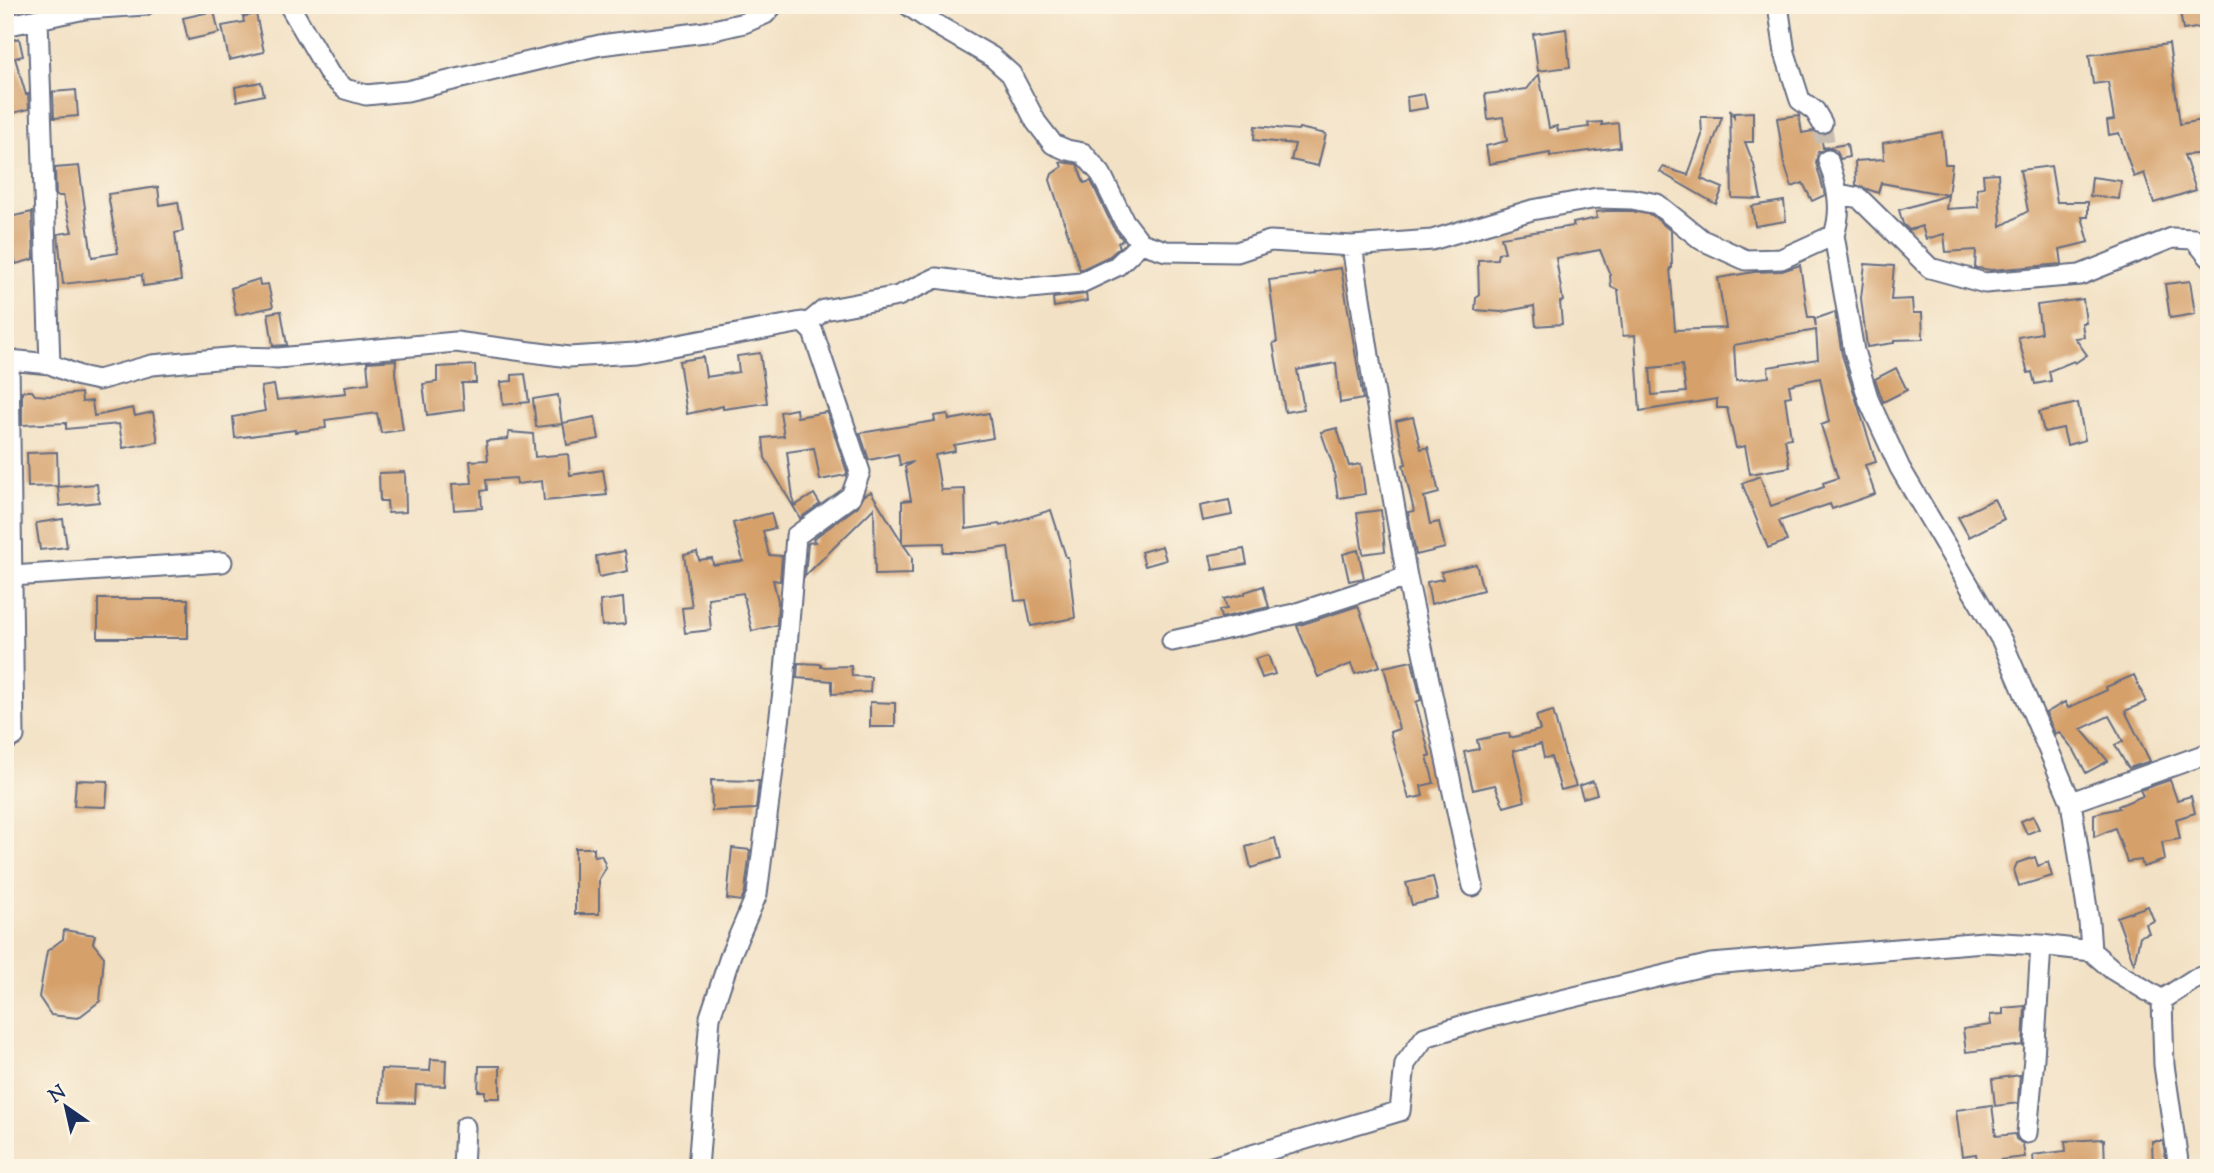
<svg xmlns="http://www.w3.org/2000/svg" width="2214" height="1173" font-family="'Sorts Mill Goudy',serif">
  <rect width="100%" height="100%" fill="#fcf5e5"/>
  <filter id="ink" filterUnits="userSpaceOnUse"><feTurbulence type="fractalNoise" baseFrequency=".0143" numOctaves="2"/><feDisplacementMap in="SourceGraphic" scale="14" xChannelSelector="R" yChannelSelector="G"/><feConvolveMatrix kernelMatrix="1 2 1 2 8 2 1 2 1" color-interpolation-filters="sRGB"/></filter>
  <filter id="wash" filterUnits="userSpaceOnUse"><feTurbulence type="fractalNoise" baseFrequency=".00686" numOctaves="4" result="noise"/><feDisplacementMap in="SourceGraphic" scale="28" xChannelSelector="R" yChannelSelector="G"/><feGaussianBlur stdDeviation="1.57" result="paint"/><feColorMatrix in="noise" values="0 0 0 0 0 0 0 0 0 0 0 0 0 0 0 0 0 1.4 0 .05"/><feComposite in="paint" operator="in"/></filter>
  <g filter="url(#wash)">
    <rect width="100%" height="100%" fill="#f2e1c4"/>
    <g id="blocks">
      <path fill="#d5a06b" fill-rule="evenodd" d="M2179,5H2209V26L2183,30Z
        M214,11L219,33L188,40L183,18Z
        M256,14L264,52L229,60L222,26L244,22L243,17Z
        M1566,29L1570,67L1538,71L1533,34Z
        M5,38H9L10,41L19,38L23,56L15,58L26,95L28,94L29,109L5,115Z
        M2169,44L2180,124L2209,119V153L2184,155L2196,190L2154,203L2144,173L2134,177L2119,133L2109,135L2107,121L2114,120L2108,82L2093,84L2089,55Z
        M1539,74L1549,128L1557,126L1558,131L1589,127L1588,123L1602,122V125L1618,123L1620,147L1550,156V153L1489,164L1486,146L1507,141L1503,117L1488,119L1485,94L1527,89Z
        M261,82L264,95L237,101L235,87Z
        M76,90L78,116L54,118L53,92Z
        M1424,94L1427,108L1408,111L1407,97Z
        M1730,110L1734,117V113L1753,112V142H1745L1754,165L1761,199L1732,198Z
        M1799,115L1802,133L1813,131L1821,135L1823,148L1847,144L1849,157L1840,159L1837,151L1830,148L1818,152L1816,163L1825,195L1812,201L1803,183L1792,187L1784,163L1777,118Z
        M1701,117H1722L1701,179L1723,188L1716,204L1660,172L1663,167L1688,175L1702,135Z
        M1255,126L1298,130L1299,128L1326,134L1318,166L1291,160L1295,144L1254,140Z
        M1942,132L1945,164H1952L1948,195L1881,183L1878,193L1856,185L1855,161L1884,159L1883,143Z
        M1060,162L1077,164L1084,183L1091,181L1113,227L1123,240L1118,243L1120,247L1110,256L1080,270L1050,180L1052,174L1062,167Z
        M79,166L92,257L118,253L108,194L158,187L160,205L178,202L183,231L175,233L181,281L143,286L142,275L63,284L58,234L72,232L63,196H56L55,168Z
        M2051,166L2057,202H2088V217H2082L2089,242L2060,249L2062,264L1991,270L1977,268H1975L1976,250L1946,252L1944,234L1926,239L1922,226L1909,230L1903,224L1899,210L1948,195L1946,209L1978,207L1977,188L1984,187L1983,174L1998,173L2001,226L2028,211L2020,170Z
        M2092,177L2121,181L2119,199L2090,196Z
        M1784,201L1786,221L1755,226L1752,206Z
        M1606,211H1631L1652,215L1671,231L1672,268H1670L1675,330L1726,328L1718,278L1754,272L1782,271L1800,265L1808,317H1814L1816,327L1815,319L1835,312L1842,355L1876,462L1865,465L1875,494L1832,509L1830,504L1779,521L1787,541L1768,548L1742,483L1760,476L1771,506L1824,487L1823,483L1838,478L1821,425L1829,422L1820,378L1789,385L1791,396L1785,397L1791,438L1785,439L1790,467L1750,474L1745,446L1736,448L1727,408H1717V399L1640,411L1635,335L1623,336L1618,290L1611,287L1610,275L1600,250L1556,258L1563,301L1560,302L1562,324L1536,326L1534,306L1501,312L1475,310L1476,298L1479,296L1478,260L1497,259L1498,253L1505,252L1501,237L1574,226L1573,223L1597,218L1596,212ZM1816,330L1818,359L1768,367L1769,377L1736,381L1734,345ZM1682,365L1686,392L1652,395L1650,368Z
        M32,212L34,259L16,264L12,248L5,249V218Z
        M1865,264L1894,266L1891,300L1912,299L1913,313H1922L1923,339L1894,340V343L1867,347L1861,298Z
        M1341,268L1363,399L1340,403L1336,363L1297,370L1304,409L1285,412L1273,343L1277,342L1269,280L1314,274V272Z
        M259,279L260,285L268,284L273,307L236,315L231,288Z
        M2190,281L2195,314L2170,318L2165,284Z
        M1086,294L1087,301L1054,307L1053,298Z
        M2083,299L2086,323H2082L2084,337L2075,338L2087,355L2075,363L2074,361L2049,371L2051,381L2035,384L2032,372L2028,373L2018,337L2041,333L2037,305Z
        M281,311L287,345L273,346L268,313Z
        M760,353L767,403L723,409V406L687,414L679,361L703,357L706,377L739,372L737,356Z
        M396,360L395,373L403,430L381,433L377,413L325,420L326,428L295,432V430L235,438L233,417L265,411L261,387L274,385L277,400L346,393L345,386L369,383L367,362Z
        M475,365L476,383H462L464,410L427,415L423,384L437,382V367Z
        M1896,368L1907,390L1883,402L1875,379Z
        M525,374L529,402L503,405L501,382L512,381V375Z
        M22,391H32L35,395L51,396L81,393L82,402L92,401L94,416L133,408L135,416L153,412L158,442L123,448L119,424L66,429V423L22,425Z
        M558,395L562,424L536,427L533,399Z
        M2078,403L2085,440L2067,445L2063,428L2044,432L2039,412Z
        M796,409L797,417L827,412L847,472L846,475L820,480L814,448L787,452L794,506L814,494L820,504L800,518L765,458L763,438L784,436L780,412Z
        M989,413L993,438L954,445L955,451L935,455L941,490L965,489L966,529L999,524L1000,526L1051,510L1066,557H1068L1075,618L1031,626L1026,600L1015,601L1008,547L974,552H943L944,543L903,544L912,557V574L875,575L874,508L805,576L808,543L815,542L813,539L858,506L864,495L871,492L902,542V501L911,500L905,467L913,462L900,465L898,454L869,460L860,433L935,421L934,416L948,414L949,420Z
        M595,417L599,439L567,445L563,423Z
        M1413,417L1421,449L1428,447L1439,493L1424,497L1430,524L1439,522L1445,548L1416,555L1408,512L1414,511L1403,465L1406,464L1396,421Z
        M1337,428L1349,466L1361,464L1365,494L1338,498L1333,466L1321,432Z
        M509,432L533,434L535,457L568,454L570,475L603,470L607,495L544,501L542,481L517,484L516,478L486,480L487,490L481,491L482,508L454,510L452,484L472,483L470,461L488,460L486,441L508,439Z
        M57,452L58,486L28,487L27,453Z
        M405,472L406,512L388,513L387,501H380L379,473Z
        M97,484L99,502L60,506L58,487Z
        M1994,499L2004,519L1969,537L1958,517Z
        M1229,500L1232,515L1202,521L1199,506Z
        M1381,510L1385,551L1363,554L1357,513Z
        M771,513L775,528L763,531L769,555L782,556L780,581L773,580L778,601L777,625L752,631L743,593L708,598L711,630L685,633L682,608L692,607L684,555L697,552L699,560L712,558L713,565L743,561L733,523Z
        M63,519L67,547L40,550L36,523Z
        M1162,546L1166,560L1145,566L1141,552Z
        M1244,549L1247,564L1213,570L1210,555Z
        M1358,550L1364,578L1349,581L1343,554Z
        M625,551L628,571L599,577L596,556Z
        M1476,564L1483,590L1431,604L1427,582L1443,579L1441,572Z
        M1263,586L1269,607L1221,618L1219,610L1227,609L1224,599L1245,594V592Z
        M623,598L625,624L602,626L600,601Z
        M98,599H188V638H98Z
        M1358,606L1380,666L1355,674L1351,664L1318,677L1297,626Z
        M1268,655L1275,674L1262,678L1255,659Z
        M1412,661L1421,700L1416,702L1430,756H1427L1434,783L1421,786L1423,796L1409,799L1390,732L1399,729L1384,667Z
        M798,663L821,664V667L851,666L852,676L871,677L870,692L832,694V681L797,678Z
        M2134,675L2146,702L2125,711L2150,761L2129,768L2127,766L2115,745L2123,741L2109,716L2081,729L2108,761L2086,773L2074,750L2059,732L2055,734L2046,713L2065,702L2068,708L2107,690L2106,687Z
        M870,702L895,703V727H870Z
        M1553,711L1567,762L1576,786L1561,790L1551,757L1544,758L1541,744L1513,751L1525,801L1504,807L1495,785L1473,790L1464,752L1479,749L1477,740L1509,733L1510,738L1540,730L1536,716Z
        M76,780L108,781L106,807L74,806Z
        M711,780L759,781L756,809L712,811Z
        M2170,780L2177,800L2191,796L2195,813L2176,819L2180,839L2162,842L2165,860L2143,867L2141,860L2127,862L2115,828L2094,837V814L2119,808L2118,806L2143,796L2140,790Z
        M1593,781L1597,794L1583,798L1579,786Z
        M2033,816L2039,829L2027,834L2021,821Z
        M1275,838L1280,859L1251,868L1246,847Z
        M575,848H594V856L601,855L604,861L606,868L599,879V914H575Z
        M732,848L750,850L745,891L741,901L727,899Z
        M2035,857L2038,866L2048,862L2052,876L2019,886L2014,870L2017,863Z
        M1433,877L1438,899L1412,905L1406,883Z
        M2148,906L2154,921L2146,924L2149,933L2140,936L2134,964L2117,917Z
        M64,930L95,935L93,943L104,957L100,1001L78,1018L51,1015L39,997L47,951L63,939Z
        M2025,1006L2023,1045L1966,1052L1963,1029L1991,1025L1990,1015L2003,1014V1008Z
        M431,1059L446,1060L445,1086L416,1085L415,1103L380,1102L381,1069L430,1071Z
        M479,1066H500V1098H485V1091H478Z
        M2020,1075L2018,1103L1995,1106L1992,1079Z
        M1992,1105L1996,1136L2015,1134L2016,1139L2023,1144L2025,1157L2000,1160V1163L1978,1166L1976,1154L1962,1156L1956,1110Z
        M2104,1139L2105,1165L2102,1168H2034L2033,1155L2066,1151L2065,1141Z
        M2152,1141H2163L2167,1168H2153Z"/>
    </g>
  </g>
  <g filter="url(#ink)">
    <use href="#blocks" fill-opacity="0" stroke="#666d82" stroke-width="2"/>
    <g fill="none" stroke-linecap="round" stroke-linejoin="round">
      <path stroke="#c7bdb0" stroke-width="19" stroke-dasharray="19 10" stroke-linecap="butt" d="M1822,123L1828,160"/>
      <g stroke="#666d82" stroke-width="23">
        <path id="minor" d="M289,5L330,75L345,89L366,95L407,91L600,45L705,32L744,23L765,14L773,5
          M908,5L935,24L992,57L1011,74L1036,122L1053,144L1067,150L1083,153L1101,174L1124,221L1141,243L1166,251L1237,252L1270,241L1352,246L1432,240L1532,210L1597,198L1632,199L1657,204L1702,240L1746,260L1781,259L1834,235L1854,351L1869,401L1900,468L2002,641L2071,802L2089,922L2091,951L2113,970L2162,1000L2193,980L2209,974
          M1778,5L1785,53L1800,100L1815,111L1822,123
          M38,19L50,364
          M5,26L85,9L145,5
          M1828,160C1837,186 1843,208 1834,235
          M1839,194L1859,198L1930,268L1985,283L2080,275L2172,238L2194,239L2209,257
          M1352,246L1376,401L1407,577L1473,886
          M12,576L222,562
          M1172,641L1294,614L1407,577
          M5,741L14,736L9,360L50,364L79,376L98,380L152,365L238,357L278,358L456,342L569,357L635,353L802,322L806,325
          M2071,802L2209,753
          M2162,1000L2164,1065L2179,1168
          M2027,1133L2034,1058L2041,945
          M463,1168L465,1127
          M698,1168L710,1017L731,954L757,894L784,684L796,536L851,496L860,472L813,332L806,325L824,310L898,296L936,278L1020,289L1081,283L1117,266L1141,243
          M1208,1168L1400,1111L1405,1064L1425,1037L1487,1018L1711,964L1984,942L2041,945L2091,951"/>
      </g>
      <use href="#minor" stroke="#fff" stroke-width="19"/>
    </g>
  </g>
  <rect width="2214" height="1173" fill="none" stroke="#fcf5e5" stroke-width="28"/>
  <g transform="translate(66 1107) rotate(326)" stroke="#fcf5e5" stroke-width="5" paint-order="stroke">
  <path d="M0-5L12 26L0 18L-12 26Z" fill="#1b2f5e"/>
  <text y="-10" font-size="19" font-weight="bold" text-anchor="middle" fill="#1b2f5e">N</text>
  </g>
</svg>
